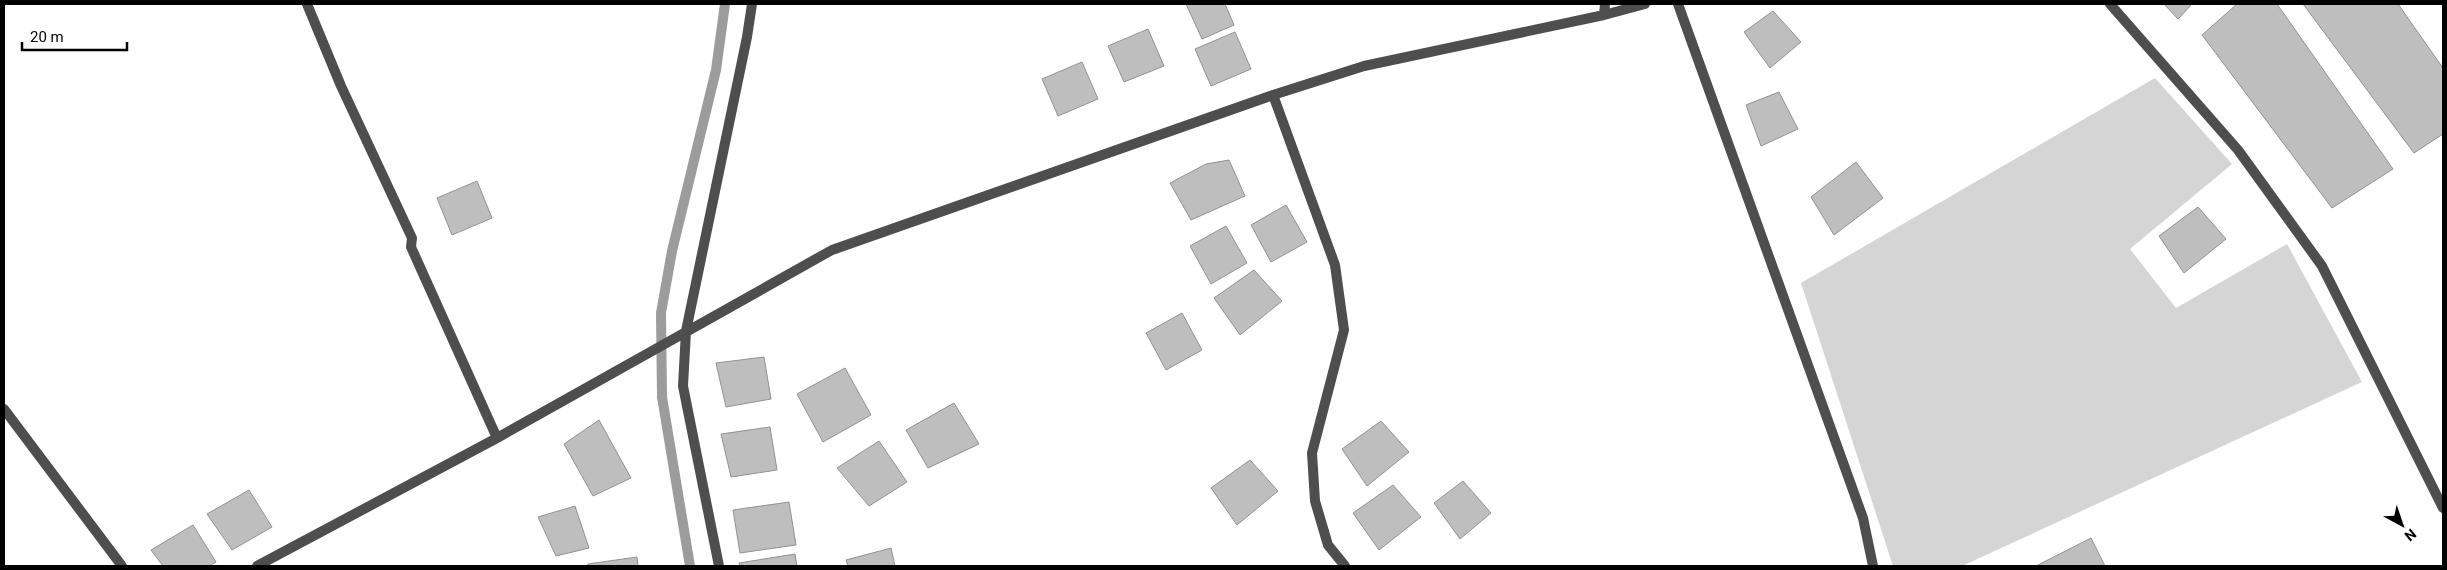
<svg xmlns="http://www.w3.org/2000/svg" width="2447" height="570" font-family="Roboto,sans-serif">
  <rect width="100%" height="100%" fill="#fff"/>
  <path fill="#d5d5d5" d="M2155,78L2232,164L2130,249L2176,308L2287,244L2362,382L1962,566H1893L1801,283Z"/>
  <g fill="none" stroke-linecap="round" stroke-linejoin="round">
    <path stroke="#9c9c9c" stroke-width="10" d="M690,566L662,397L661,313L672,251L716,70L725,4"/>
  </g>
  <path fill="#bebebe" stroke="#929292" d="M1186,4H1225L1234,25L1202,39Z
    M2164,4H2192L2178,19Z
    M2237,4H2277L2393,169L2332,208L2202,35Z
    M2303,4H2398L2443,68V134L2414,153Z
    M1773,11L1801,42L1770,68L1744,32Z
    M1148,29L1164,66L1124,82L1108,46Z
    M1235,32L1251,69L1211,86L1195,49Z
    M1082,62L1098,99L1058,116L1042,79Z
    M1779,92L1798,129L1761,146L1746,105Z
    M1229,160L1245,196L1191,220L1170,183L1206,164Z
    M1856,162L1883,198L1834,235L1811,197Z
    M477,181L492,218L452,235L437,198Z
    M1286,205L1307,242L1271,262L1251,225Z
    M2198,207L2226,239L2184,273L2159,236Z
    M1226,226L1247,263L1211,284L1190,246Z
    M1254,270L1282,301L1240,335L1214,298Z
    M1182,313L1202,350L1166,370L1146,333Z
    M764,357L771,399L726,407L716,363Z
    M845,368L871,415L823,442L797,394Z
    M954,403L979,444L928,468L906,430Z
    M599,420L631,478L593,496L564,444Z
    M1381,421L1409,452L1367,486L1342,449Z
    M770,427L777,470L731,477L721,434Z
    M879,441L907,482L869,506L837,468Z
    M1250,460L1278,491L1237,525L1211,488Z
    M1463,481L1491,513L1460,539L1434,503Z
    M1393,485L1421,517L1379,550L1353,513Z
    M249,490L272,527L232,550L207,514Z
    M789,502L796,545L740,553L733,510Z
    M575,506L589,548L556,556L538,517Z
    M193,525L216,562L209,566H163L151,550Z
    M2091,538L2105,566H2036Z
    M891,548L895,566H848L846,560Z
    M795,554L797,566H740L739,563Z
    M637,557L638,566H588V564Z"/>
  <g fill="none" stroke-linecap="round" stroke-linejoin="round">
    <path stroke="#4e4e4e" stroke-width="10" d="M307,4L341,86L412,238L411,247L497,438
      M1678,4L1863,518L1873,566
      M2110,4L2238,150L2322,266L2443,508
      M1604,15L1605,4
      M1273,95L1335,265L1344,330L1312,453L1315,501L1328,545L1345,566
      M4,409L122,566
      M257,566L497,438L832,250L1273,95L1364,66L1604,15L1645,4
      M719,566L683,386L686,331L747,37L752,4"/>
  </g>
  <rect width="2447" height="570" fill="none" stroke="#000000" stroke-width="10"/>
  <g transform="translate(2402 525) rotate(140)" stroke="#ffffff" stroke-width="4" paint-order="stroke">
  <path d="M0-4L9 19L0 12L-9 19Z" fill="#000000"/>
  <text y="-8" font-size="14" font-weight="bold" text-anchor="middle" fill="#000000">N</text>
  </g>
  <path d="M22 42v8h105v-8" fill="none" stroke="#000000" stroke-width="2.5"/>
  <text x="30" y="42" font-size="15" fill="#000000" stroke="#ffffff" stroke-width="4" paint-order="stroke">20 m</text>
</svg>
